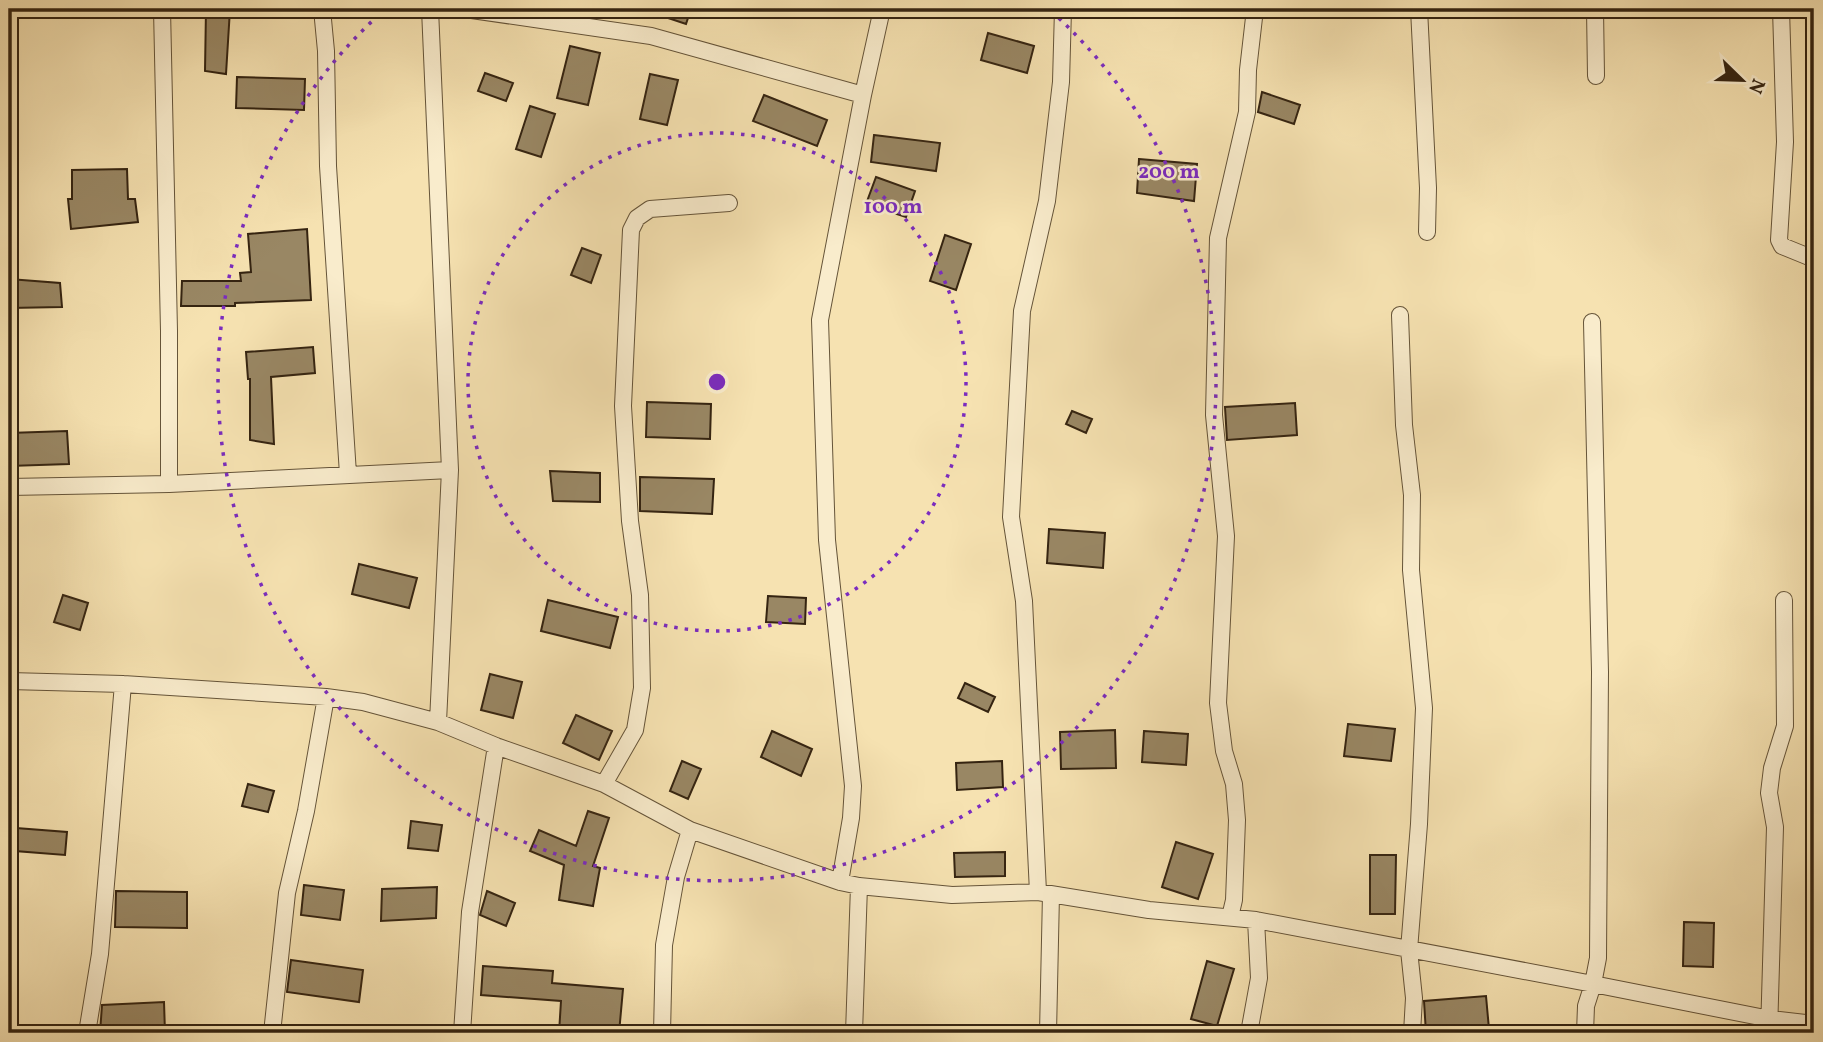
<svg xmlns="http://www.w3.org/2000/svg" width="1823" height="1042" font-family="Vollkorn,serif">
  <rect width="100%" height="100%" fill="#f6e2b1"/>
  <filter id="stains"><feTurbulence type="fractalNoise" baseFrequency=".00286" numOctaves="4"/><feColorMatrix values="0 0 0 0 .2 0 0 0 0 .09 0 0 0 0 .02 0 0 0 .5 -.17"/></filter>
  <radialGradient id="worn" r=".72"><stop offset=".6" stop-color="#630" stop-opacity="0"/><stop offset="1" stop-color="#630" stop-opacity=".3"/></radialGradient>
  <path fill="#998764" stroke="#352411" stroke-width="2" d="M206,9H230L226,74L205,71Z
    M647,9H691L686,24L647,11Z
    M988,33L1034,46L1027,73L981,60Z
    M570,46L600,53L588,105L557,98Z
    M485,73L513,83L506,101L478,91Z
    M650,74L678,80L667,125L640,119Z
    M237,77L305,79L304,110L236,108Z
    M1262,92L1300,105L1294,124L1258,112Z
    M764,95L827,120L817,146L753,121Z
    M530,106L555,114L541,157L516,149Z
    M874,135L940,143L936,171L871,162Z
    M1139,159L1197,164L1194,201L1137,193Z
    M127,169L128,199H135L138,222L71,229L68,199H72V170Z
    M876,177L915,191L906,217L866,204Z
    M307,229L311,300L235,303V306H181L182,281H241L240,273L251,272L248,234Z
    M945,235L971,244L956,290L930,281Z
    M582,248L601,255L591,283L571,275Z
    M9,279L60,283L62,307L9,308Z
    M313,347L315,373L271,377L274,444L250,440V379H248L246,352Z
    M647,402L711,404L710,439L646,437Z
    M1295,403L1297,435L1227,440L1225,407Z
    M1072,411L1092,419L1086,433L1066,424Z
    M67,431L69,464L9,466V433Z
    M550,471L600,473V502L553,501Z
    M640,477L714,479L712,514L640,511Z
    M1049,529L1105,533L1103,568L1047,563Z
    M359,564L417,578L409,608L352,594Z
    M63,595L88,603L80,630L54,622Z
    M768,596L806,598L805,624L766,622Z
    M548,600L618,617L610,648L541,631Z
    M490,674L522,682L513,718L481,710Z
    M965,683L995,697L988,712L958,698Z
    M576,715L612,731L599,760L563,743Z
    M1348,724L1395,729L1391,761L1344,756Z
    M1115,730L1116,768L1061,769L1060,732Z
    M772,731L812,749L801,776L761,757Z
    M1144,731L1188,734L1186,765L1142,762Z
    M682,761L701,769L688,799L670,791Z
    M1002,761L1003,787L957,790L956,763Z
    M248,784L274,791L268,812L242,806Z
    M588,811L609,818L593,866L600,868L593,906L559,900L564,865L530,851L539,830L576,846Z
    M411,821L442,825L438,851L408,848Z
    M16,828L67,832L65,855L15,851Z
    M1176,842L1213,854L1198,899L1162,887Z
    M1005,852V876L955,877L954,853Z
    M1370,855H1396L1395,914H1370Z
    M304,885L344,890L340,920L301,915Z
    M437,887L436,918L381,921L382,889Z
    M116,891L187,892V928L115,927Z
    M487,891L515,903L506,926L480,915Z
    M1684,922L1714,923L1713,967L1683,966Z
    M291,960L363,970L359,1002L287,992Z
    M1207,961L1234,969L1217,1026L1191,1019Z
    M483,966L553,971L552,983L623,989L619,1033H559L561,1001L481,995Z
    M1486,996L1489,1029L1426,1033L1424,1001Z
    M164,1002L165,1033H100L102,1005Z"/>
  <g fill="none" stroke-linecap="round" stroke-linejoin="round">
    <g stroke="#655439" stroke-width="18">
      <path id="minor" d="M162,9L169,331V484
        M322,9L326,51L328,166L348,474
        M430,9L450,470L438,722
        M465,9L651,36L863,95
        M1419,9L1428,188L1427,232
        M1595,9L1596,76
        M1781,9L1785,142L1779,240L1782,246L1814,259
        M1400,315L1404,425L1412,495L1411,570L1424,708L1419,824L1409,950L1414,998L1412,1033
        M1592,322L1600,672L1598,958L1593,984L1770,1019L1814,1024
        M9,487L169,484L450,470
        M9,681L123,684L326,697L363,702L438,722L496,746L604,784L690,830L840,882L859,886L952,895L1038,892L1149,910L1256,920L1593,984L1586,1006L1585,1033
        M604,784L635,730L642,688L640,595L630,521L623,406L631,230L637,218L650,209L729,203
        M840,882L851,818L853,786L827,540L820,320L863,95L882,9
        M1038,892L1024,601L1011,517L1022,311L1047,201L1061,82L1063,9
        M1230,917L1234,900L1237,820L1234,784L1224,751L1218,703L1226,536L1214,415L1218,238L1247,112L1248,70L1255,9
        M87,1033L100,954L123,684
        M272,1033L287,893L306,811L326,697
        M462,1033L470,912L496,746
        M662,1033L664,945L676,877L690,830
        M854,1033L859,886
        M1048,1033L1051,894
        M1249,1033L1259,978L1256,920
        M1769,1033L1775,827L1769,793L1772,768L1785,726L1784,600"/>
    </g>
    <use href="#minor" stroke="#f9eccc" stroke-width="16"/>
  </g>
  <g fill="none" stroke="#7b2cbf" stroke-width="3.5" stroke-dasharray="3.5 7">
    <circle cx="717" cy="382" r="249"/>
    <path d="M1051 11A499 499 0 1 1 383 11"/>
  </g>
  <circle cx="717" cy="382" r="10" fill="#7b2cbf" stroke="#f9eccc" stroke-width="3.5"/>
  <g font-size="21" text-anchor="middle" font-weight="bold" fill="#7b2cbf" stroke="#f9eccc" stroke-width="5" stroke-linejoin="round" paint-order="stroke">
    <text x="1169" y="178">200 m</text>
    <text x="893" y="213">100 m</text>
  </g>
  <rect width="1823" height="1042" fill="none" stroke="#f6e2b1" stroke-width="35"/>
  <rect x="10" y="10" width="1802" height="1021" fill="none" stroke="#352411" stroke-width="3.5"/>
  <rect x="18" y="18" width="1788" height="1007" fill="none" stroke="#352411" stroke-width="2"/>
  <g transform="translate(1742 80) rotate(113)" stroke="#f9eccc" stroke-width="5" paint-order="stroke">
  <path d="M0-5L12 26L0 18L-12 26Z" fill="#352411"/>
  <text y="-10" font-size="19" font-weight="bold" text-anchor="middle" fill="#352411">N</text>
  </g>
  <rect width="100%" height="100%" filter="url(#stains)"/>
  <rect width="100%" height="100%" fill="url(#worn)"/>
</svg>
